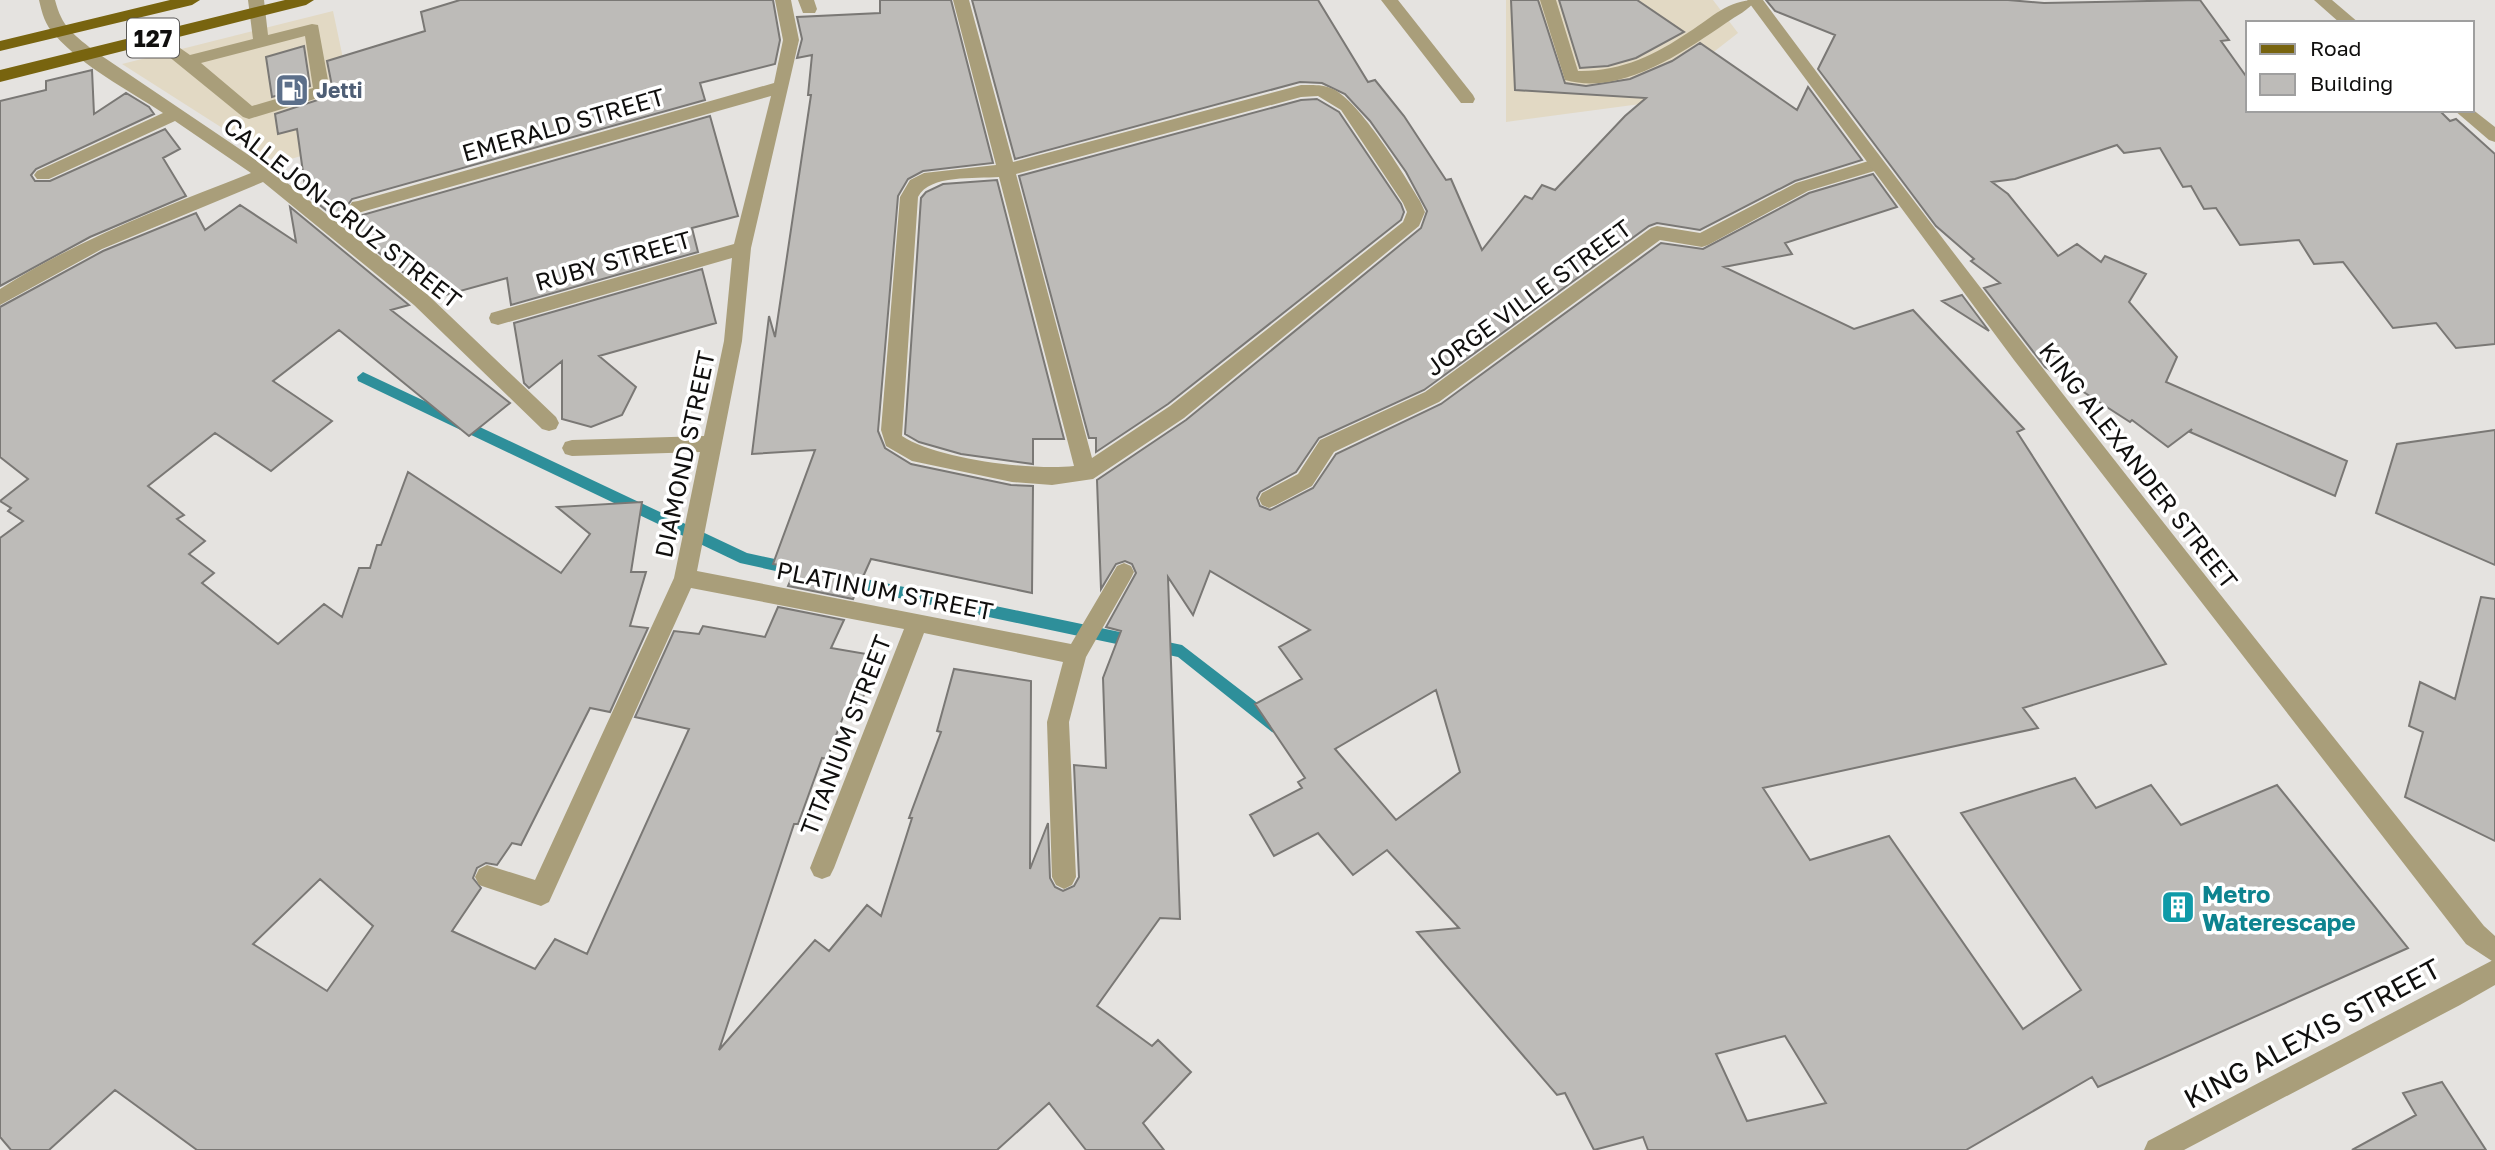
<svg xmlns="http://www.w3.org/2000/svg" width="2495" height="1150" font-family="'Golos Text',sans-serif">
  <rect width="100%" height="100%" fill="#e5e3e0"/>
  <path fill="#e2d9c4" d="M1506,0H1713L1738,33L1648,103L1506,122Z
    M333,11L360,139L277,163L122,64Z"/>
  <g fill="none" stroke-linecap="round" stroke-linejoin="round">
    <path fill="#2e8f9a" fill-rule="evenodd" d="M363,372L747,553L812,567L817,569L819,573L817,577L812,579L740,563L358,381L357,377Z
      M842,574L1182,645L1282,722L1284,727L1282,732L1277,734L1272,732L1178,657L842,586L837,584L835,580L837,576Z"/>
  </g>
  <path fill="#bdbbb8" stroke="#7a7875" stroke-width="2" fill-rule="evenodd" d="M460,0H773L780,40L775,64L700,83L705,100L352,199L347,206L350,213L359,216L710,116L738,216L692,228L698,252L511,305L507,278L435,298L306,194L297,129L278,134L275,114L330,96L333,91L327,61L425,31L421,12Z
    M880,0H951L993,163L923,171L908,179L898,196L878,431L885,448L911,464L1011,485L1033,486L1032,593L871,559L853,599L788,586L796,568L773,564L815,450L752,454L769,316L775,337L811,95H808L812,55L797,58L802,39L797,17L880,13Z
    M972,0H1318L1368,82L1375,80L1404,116L1446,180L1451,179L1482,250L1525,196L1532,199L1542,185L1555,190L1625,116L1646,98L1515,90L1511,0H1538L1565,83L1586,86L1630,79L1672,61L1700,43L1797,110L1808,87L1862,160L1795,181L1700,230L1657,223L1649,226L1424,390L1319,438L1296,472L1260,492L1257,498L1260,506L1270,510L1313,488L1336,454L1441,404L1661,243L1703,249L1809,193L1873,174L1897,207L1785,243L1792,254L1724,267L1854,329L1913,310L2024,429L2017,432L2166,664L2023,708L2038,728L1763,788L1810,860L1889,836L2023,1029L2081,990L1961,813L2075,778L2096,808L2151,785L2181,825L2277,785L2408,948L2098,1087L2092,1077L1966,1150H1648L1643,1137L1594,1150L1565,1093L1557,1095L1417,932L1459,928L1387,850L1353,875L1318,833L1274,856L1250,815L1302,788L1298,782L1305,778L1255,704L1302,679L1279,647L1310,630L1210,571L1193,615L1168,577L1180,919L1160,918L1097,1006L1152,1046L1158,1040L1191,1072L1143,1123L1164,1150H1086L1049,1103L997,1150H197L115,1090L49,1150H11L0,1137V538L23,521L8,511L11,508L0,501L28,479L0,457V307L103,251L196,213L205,230L240,205L296,242L290,207L409,305L391,310L510,403L469,436L339,330L273,381L332,421L271,471L215,433L148,486L184,515L177,519L205,541L189,554L214,573L202,583L278,644L324,604L342,617L359,568H370L377,545H381L408,472L561,573L590,534L557,507L642,502L631,572H646L630,626L648,628L610,712L590,708L521,845L512,843L497,865L486,863L477,868L473,878L481,888L452,931L535,969L555,939L587,954L689,729L635,717L674,631L699,634L703,626L765,637L778,607L844,620L831,648L878,656L857,714L845,712L827,759L822,758L798,824H794L719,1050L815,940L829,951L867,905L881,916L912,818H909L941,732L937,731L954,669L1031,681L1030,869L1048,823L1050,878L1055,887L1063,891L1074,886L1079,877L1074,765L1106,768L1103,678L1121,631L1106,627L1136,573L1132,564L1125,561L1116,564L1101,589L1097,480L1186,420L1421,228L1427,211L1406,172L1370,121L1345,94L1322,83L1300,82L1015,159ZM1436,690L1460,772L1396,820L1335,749ZM320,879L373,926L327,991L253,944ZM1785,1036L1826,1103L1747,1121L1716,1054Z
    M1559,0H1637L1684,32L1636,58L1608,66L1580,68Z
    M1766,0H2008L2044,3L2200,0L2229,40L2221,41L2248,79V110H2439L2450,121L2456,119L2495,154V344L2456,348L2436,323L2393,328L2343,262L2314,264L2299,240L2240,245L2216,208L2204,209L2191,186L2183,187L2160,148L2124,153L2117,145L2015,179L1992,182L2008,194L2058,256L2077,244L2101,262L2105,256L2146,274L2129,302L2177,357L2166,382L2347,461L2335,496L2190,432L2192,429L2168,447L2132,420L2130,422L2045,367L1984,288L2000,283L1971,261L1974,259L1936,226L1818,69L1835,35L1775,11Z
    M304,46L310,86L272,97L266,57Z
    M92,70L94,114L126,93L149,107L154,114L36,169L31,175L35,181H50L165,129L180,149L163,158L186,196L90,237L0,286V101L46,90V81Z
    M1317,99L1339,112L1401,204L1404,212L1401,220L1168,404L1096,452V438H1089L1019,176L1301,100Z
    M997,180L1064,439H1033V464L961,454L919,442L905,434L921,198L926,192L943,184Z
    M702,269L716,323L599,356L636,387L622,415L591,427L562,419V361L529,388L524,383L514,323Z
    M1962,295L1989,331L1942,301Z
    M2495,430V565L2376,513L2397,444Z
    M2481,597L2495,599V841L2405,797L2423,732L2409,726L2420,682L2455,699Z
    M2442,1082L2486,1150H2352L2416,1115L2403,1093Z"/>
  <g fill="none" stroke-linecap="round" stroke-linejoin="round">
    <path fill="#a99e7a" fill-rule="evenodd" d="M248,0H264L268,35L312,24L318,25L330,91L328,95L249,119L243,117L146,38L154,33L160,34L190,55L253,39ZM305,36L313,88L252,106L201,63Z
      M798,0H814L817,9L815,13H803Z
      M1381,0H1398L1473,95L1475,99L1473,103H1461Z
      M1540,0H1556L1578,71C1620,72 1655,55 1689,32C1713,17 1727,0 1756,0C1749,10 1736,16 1726,23C1682,53 1621,96 1565,80Z"/>
    <path fill="#a99e7a" fill-rule="evenodd" d="M39,0H55C62,27 72,33 93,50L271,170L428,295L556,417L559,423L556,429L549,431L542,429L414,305L263,182L102,249L0,305V289C78,239 165,207 251,173L175,121L49,179H37L34,175L37,171L163,113C127,89 83,67 55,35C45,25 42,13 39,0Z
      M775,0H791L799,40L751,248L742,341L697,571L1071,644L1117,566L1124,563L1131,566L1134,572L1131,578L1086,657L1069,722L1076,877L1072,885L1064,889L1056,885L1052,877L1047,722L1063,662L924,633L834,868L830,876L822,879L814,876L810,868L904,629L691,588L549,902L541,906L479,885L475,877L479,869L487,865L535,880L674,578L700,452L572,456L565,454L562,448L565,442L572,440L704,436L724,341L732,258L498,325L491,323L489,318L491,313L498,311L734,244L771,96L358,213L352,212L349,207L352,202L358,201L774,83L783,40Z
      M953,0H969L1013,162L1301,85C1312,85 1323,84 1333,89C1359,101 1404,174 1420,201L1425,212L1419,226L1184,418L1093,479L1052,485L1012,482L912,461L886,446L881,430L900,197L910,180L924,173L996,165ZM1318,96L1341,110L1403,203L1407,212L1403,222L1170,406L1092,458L1016,174L1301,97ZM999,177L1074,466C1033,471 936,459 902,436L918,197C930,174 975,179 999,177Z
      M2314,0H2332L2359,23H2340Z
      M2472,109L2495,127V142L2489,140L2454,110Z
      M1875,159L1881,161L1884,165L1881,169L1808,191L1708,245L1702,247L1660,240L1439,402L1334,452L1312,486L1276,505L1269,508L1262,505L1259,499L1262,493L1298,474L1320,440L1425,392L1651,228L1657,226L1700,233L1796,183Z
      M2495,959V985L2460,1005L2184,1150H2144L2148,1141Z"/>
    <path fill="#a99e7a" fill-rule="evenodd" d="M1747,0H1763C1996,315 2240,620 2484,926L2495,936V963L2466,944L2014,360Z"/>
    <path fill="#78640f" fill-rule="evenodd" d="M170,0H200L192,5L0,51V41Z
      M285,0H314L306,5L0,82V70Z"/>
  </g>
  <defs>
    <g id="fuel-square" transform="scale(1.75)"><rect x="-9" y="-9" width="18" height="18" rx="4" fill="#5c6f8a" stroke="#fff"/><path d="M-5.5-6h7V0h2V4h1.3V-2.5L3-4.5l.8-.8L6-3V5H2.5V1h-1V6h-7ZM-4.2-4.7v3.2H.2V-4.7Z" fill="#fff"/></g>
    <g id="building-square" transform="scale(1.75)"><rect x="-9" y="-9" width="18" height="18" rx="4" fill="#0f9aa8" stroke="#fff"/><path d="M-4-6H4V6H1V3H-1V6H-4ZM-2.5-4.3h1.7v1.8h-1.7ZM.8-4.3h1.7v1.8H.8ZM-2.5-1h1.7V.8h-1.7ZM.8-1h1.7V.8H.8Z" fill="#fff"/></g>
  </defs>
  <g fill-rule="evenodd">
    <use href="#fuel-square" x="292" y="90"/>
    <use href="#building-square" x="2178" y="907"/>
  </g>
  <g text-anchor="middle" dominant-baseline="central" stroke-width="7" stroke-linejoin="round" paint-order="stroke">
    <g font-size="21" font-weight="bold" fill="#4e5e75" stroke="#fff" text-anchor="start">
      <text x="316" y="90">Jetti</text>
    </g>
    <rect fill="#fff" stroke="#585756" stroke-width="2" x="127" y="18.5" width="52" height="39" rx="5"/>
    <g font-size="23" font-weight="bold" fill="#100f0e">
      <text x="153" y="38">127</text>
    </g>
    <g font-size="24" fill="#100f0e" stroke="#fff">
      <text transform="translate(563 124) rotate(-16)">EMERALD STREET</text>
      <text transform="translate(343 212) rotate(38)">CALLEJON-CRUZ STREET</text>
      <text transform="translate(613 260) rotate(-16)">RUBY STREET</text>
      <text transform="translate(1528 297) rotate(-36)">JORGE VILLE STREET</text>
      <text transform="translate(684 454) rotate(-78)">DIAMOND STREET</text>
      <text transform="translate(2139 465) rotate(52)">KING ALEXANDER STREET</text>
      <text transform="translate(885 590) rotate(11)">PLATINUM STREET</text>
      <text transform="translate(845 735) rotate(-69)">TITANIUM STREET</text>
    </g>
    <g font-size="24" font-weight="bold" fill="#0d838f" stroke="#fff" text-anchor="start">
      <text x="2202" y="893">Metro<tspan x="2202" dy="28">Waterescape</tspan></text>
    </g>
    <g font-size="28" fill="#100f0e" stroke="#fff">
      <text transform="translate(2312 1033) rotate(-28)">KING ALEXIS STREET</text>
    </g>
  </g>
  <rect x="2246" y="21" width="228" height="91" fill="#ffffff" stroke="#9f9f9f" stroke-width="2"/>
  <rect x="2260" y="44" width="35" height="10" fill="#78640f" stroke="#9f9f9f" stroke-width="2"/>
  <text x="2310" y="56" font-size="21" fill="#100f0e">Road</text>
  <rect x="2260" y="74" width="35" height="21" fill="#bdbbb8" stroke="#9f9f9f" stroke-width="2"/>
  <text x="2310" y="91" font-size="21" fill="#100f0e">Building</text>
</svg>
